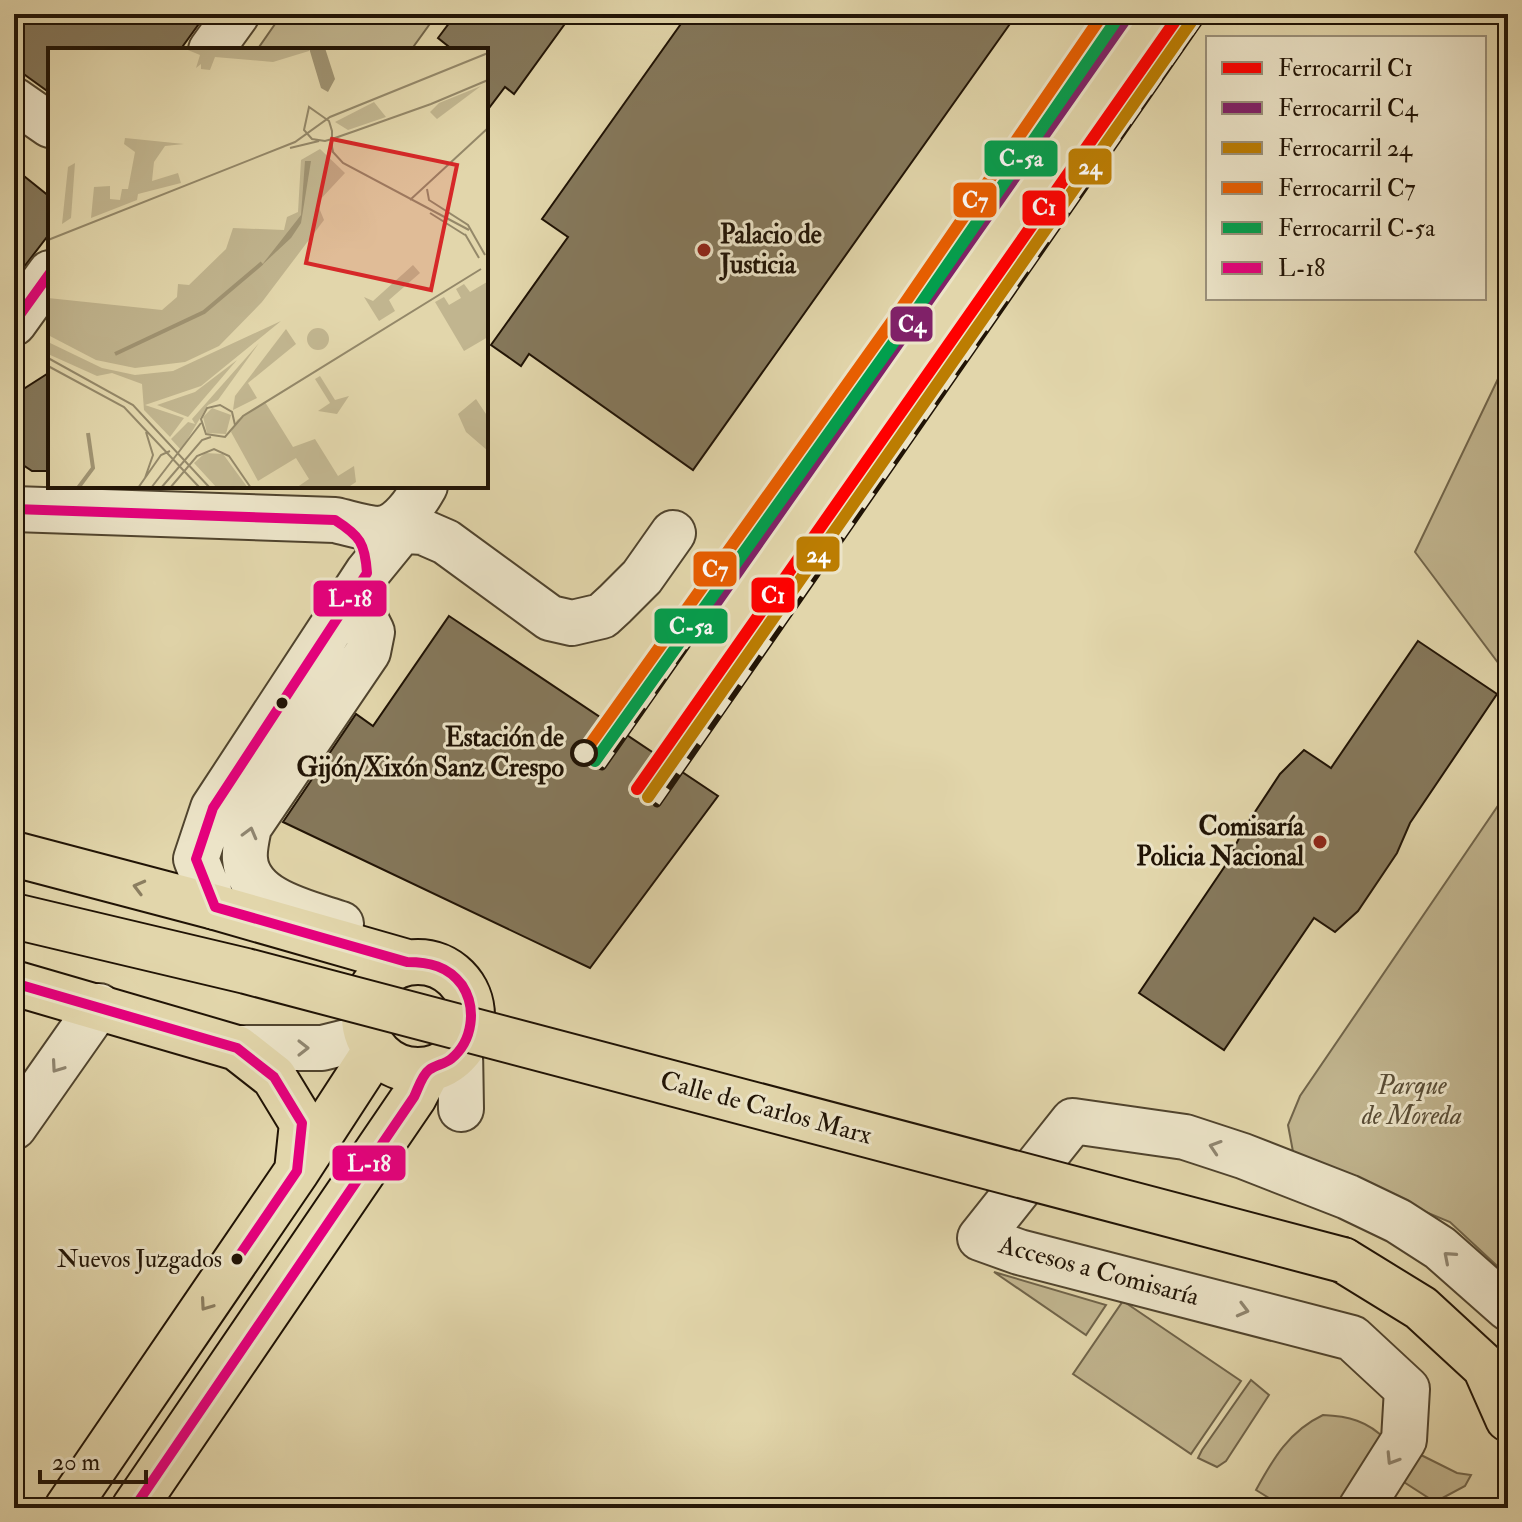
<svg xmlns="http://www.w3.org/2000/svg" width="1522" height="1522" font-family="'IM FELL Double Pica',serif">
  <rect width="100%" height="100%" fill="#e2d6ab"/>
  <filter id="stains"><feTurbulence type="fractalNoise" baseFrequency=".0025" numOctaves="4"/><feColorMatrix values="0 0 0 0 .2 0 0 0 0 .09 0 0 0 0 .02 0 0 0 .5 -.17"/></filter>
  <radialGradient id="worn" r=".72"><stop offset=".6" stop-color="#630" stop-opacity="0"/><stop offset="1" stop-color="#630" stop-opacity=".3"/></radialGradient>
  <path fill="#c1b58f" stroke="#70644a" stroke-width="2" d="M282,14H437L411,50H257Z
    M1508,358V676L1415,552Z
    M1508,791V1276L1450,1222L1294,1157L1288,1125L1300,1096Z
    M994,1272L1106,1305L1086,1335Z
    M1123,1301L1241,1381L1191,1454L1073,1374Z
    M1251,1380L1269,1395L1226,1461L1217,1467L1198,1458L1202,1450Z
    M1323,1415C1348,1416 1368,1421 1386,1440L1348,1508H1285L1256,1490C1273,1459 1289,1431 1323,1415Z
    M1413,1451L1457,1473L1471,1475L1465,1486L1435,1502L1396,1477Z"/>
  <path fill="#85785b" stroke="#201305" stroke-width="2" d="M14,14H206L180,50H50V93L14,67Z
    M456,14H572L514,94L505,87L486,112V50H453L438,38Z
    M688,14H1017L693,470L529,354L521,366L491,345L568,237L542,219Z
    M14,168L50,197V233L14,280Z
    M50,372V471H32L14,459V402L22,390Z
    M449,616L718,796L590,968L283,822L356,714L373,726Z
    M1418,641L1497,694L1410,823L1397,853L1358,911L1335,932L1314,918L1224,1050L1139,993L1227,863L1243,830L1280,774L1304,750L1331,768Z"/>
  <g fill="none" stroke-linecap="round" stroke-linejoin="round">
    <g stroke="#50442e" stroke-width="48">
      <path id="minor" d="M211,50L237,14
        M14,100L50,125
        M14,323L50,273
        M14,509L335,520C349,523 366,529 380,529C400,527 416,502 425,486
        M215,907L196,859L213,808L367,573L398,535L407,531L423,532L446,542L550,618L572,623L602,616L615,604L642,577L673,533
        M341,924C309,913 248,901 245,859C244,849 247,837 249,827L368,652L372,632L353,594
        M237,1048H322L367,1037
        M460,1049L461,1109
        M14,1127L99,1006
        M1361,1508L1404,1440L1407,1389L1352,1338L1019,1252L980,1238L1073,1121L1185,1137L1243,1156L1348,1197L1398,1221L1440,1248L1508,1308"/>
    </g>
    <g stroke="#201305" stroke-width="48">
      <path id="major" d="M14,854L215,907L407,962
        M364 1016a54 54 0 1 1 108 0a54 54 0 1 1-108 0Z
        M14,983L237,1048L274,1077L302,1123L297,1171
        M1343,1260L1421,1308L1485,1367L1508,1382
        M1485,1367L1508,1419
        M67,1508L297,1171L375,1051
        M134,1508L414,1097L428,1070"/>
    </g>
    <use href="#minor" stroke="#ece4c8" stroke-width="44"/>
    <use href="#major" stroke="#e2d6ab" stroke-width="44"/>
    <g stroke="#201305" stroke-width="9">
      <path id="rail" d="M913,319L1005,158
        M602,766L694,634
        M657,803L1204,14"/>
    </g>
    <use href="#rail" stroke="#ece4c8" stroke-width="6" stroke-dasharray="18" stroke-linecap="butt"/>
    <g stroke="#201305" stroke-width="48" stroke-linecap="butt">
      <path id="major-bridge" d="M14,916L246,971L1343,1260"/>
    </g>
    <use href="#major-bridge" stroke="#e2d6ab" stroke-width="44"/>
    <g stroke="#ece4c8" stroke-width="16">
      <path id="bus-1" d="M14,323L50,273
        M14,509L335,520C360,536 365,543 367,573L213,808L196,859L215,907L407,962C429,962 448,966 462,985C477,1008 473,1041 451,1059C445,1064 435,1065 429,1070C422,1075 418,1089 414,1097L134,1508
        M14,983L237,1048L274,1077L302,1123L297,1171L237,1259"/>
    </g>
    <use href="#bus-1" stroke="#e5007d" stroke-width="10"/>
    <g stroke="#ece4c8" stroke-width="18">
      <path id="rail-1" d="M637,789L1180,14"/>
    </g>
    <g stroke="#ece4c8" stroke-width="18">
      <path id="rail-2" d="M694,634L1129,14"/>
    </g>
    <g stroke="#ece4c8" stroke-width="18">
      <path id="rail-3" d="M648,797L1191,22"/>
    </g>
    <g stroke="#ece4c8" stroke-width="18">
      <path id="rail-4" d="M584,753L900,310L1103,14"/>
    </g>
    <g stroke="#ece4c8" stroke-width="18">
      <path id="rail-5" d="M595,761L911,318L1115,22"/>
    </g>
    <use href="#rail-1" stroke="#f00" stroke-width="12"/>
    <use href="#rail-2" stroke="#802168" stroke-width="12"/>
    <use href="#rail-3" stroke="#bc7d02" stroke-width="12"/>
    <use href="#rail-4" stroke="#e95e00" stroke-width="12"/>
    <use href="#rail-5" stroke="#029f4d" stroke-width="12"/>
  </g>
  <defs><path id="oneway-chevron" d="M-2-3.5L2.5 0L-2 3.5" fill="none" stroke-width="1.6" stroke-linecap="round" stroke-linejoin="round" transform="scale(2)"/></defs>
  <g stroke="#908670">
    <use href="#oneway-chevron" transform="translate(250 833) rotate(-75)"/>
    <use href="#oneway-chevron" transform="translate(303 1048)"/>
    <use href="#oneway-chevron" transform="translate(57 1067) rotate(125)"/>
    <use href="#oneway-chevron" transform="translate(1215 1147) rotate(-162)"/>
    <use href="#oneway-chevron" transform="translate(1449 1257) rotate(-139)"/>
    <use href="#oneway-chevron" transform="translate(1243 1310) rotate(15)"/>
    <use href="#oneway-chevron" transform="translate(1392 1459) rotate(122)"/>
  </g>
  <g stroke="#8b7e60">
    <use href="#oneway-chevron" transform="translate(139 887) rotate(-165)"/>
    <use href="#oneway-chevron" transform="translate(206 1305) rotate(125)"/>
  </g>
  <g fill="#8f2418" stroke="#ece4c8" stroke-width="3">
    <circle cx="704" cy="250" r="8"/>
    <circle cx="1320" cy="842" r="8"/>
  </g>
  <g fill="#201305" stroke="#ece4c8" stroke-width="3">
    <circle cx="282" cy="703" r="7"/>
    <circle cx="237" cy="1259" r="7"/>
  </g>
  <circle fill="#ece4c8" stroke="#201305" stroke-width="4" cx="584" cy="753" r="12"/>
  <g text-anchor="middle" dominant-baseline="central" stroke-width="6" stroke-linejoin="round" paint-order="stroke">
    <g font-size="24" fill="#201305" stroke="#ece4c8" text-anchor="end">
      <text x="222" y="1259">Nuevos Juzgados</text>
    </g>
    <g font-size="26" font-weight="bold" fill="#201305" stroke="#ece4c8" text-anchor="start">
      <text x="720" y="235">Palacio de<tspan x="720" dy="30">Justicia</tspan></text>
      <text x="1304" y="827" text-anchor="end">Comisaría<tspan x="1304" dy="30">Policia Nacional</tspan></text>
    </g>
    <g font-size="26" font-weight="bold" fill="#201305" stroke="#ece4c8" text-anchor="end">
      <text x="564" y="738">Estación de<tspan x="564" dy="30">Gijón/Xixón Sanz Crespo</tspan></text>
    </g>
    <g font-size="26" font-style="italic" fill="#584c35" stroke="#ece4c8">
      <text x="1412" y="1086">Parque<tspan x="1412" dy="30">de Moreda</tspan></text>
    </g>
    <g font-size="26" fill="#201305" stroke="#ece4c8">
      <text transform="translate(766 1108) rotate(15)">Calle de Carlos Marx</text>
      <text transform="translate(1099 1271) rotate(15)">Accesos a Comisaría</text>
    </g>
  </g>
  <g transform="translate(48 48)">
    <rect width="440" height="440" fill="#e2d6ab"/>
    <path d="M135,0H261V3L225,14L167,9L162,22L153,21V16L148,20L152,7ZM433,38L389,71L382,64L391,55ZM326,54L338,69L300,82L287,74ZM77,90L136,96L117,98L106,114L104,133L130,125L133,135L90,146L89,152L43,170L46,139L62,138V151L72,152L74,141H80L87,104L76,96ZM272,101L297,125L269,155L276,172L214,254L171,298L137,314L87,320L48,312L0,287V250L114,262L129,249L130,236L141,237L178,201L185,180L236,182L239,169L250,164L253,112ZM27,115L23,170L14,176L20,119ZM365,217L372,225L341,252L347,263L331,273L316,249L325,253ZM439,234L440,289L416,303L387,254L396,249L401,257L413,250L408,241L416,236L422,244ZM233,273L153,338L97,357L136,370L122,389L96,362L94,336L64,325L49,328L0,306V294L54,320L87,327L125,323ZM259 291a11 11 0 1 1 22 0a11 11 0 1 1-22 0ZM238,281L248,296L200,335L209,350L185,362L187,348ZM211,295L170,352L160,357L133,402L123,391L140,374L147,376L144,371ZM189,312L140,369L109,357L147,344ZM272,328L287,352L301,348L289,366L270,363L282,355L267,331ZM428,351L440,369V403L418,384L410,366ZM217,354L245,399L267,391L290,428L306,418L308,434L299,440H248L261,431L248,410L210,433L183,384L189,372ZM164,360L183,367L178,386L159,385L155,369ZM157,405L175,406L200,440H169L146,415Z" fill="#c1b58f"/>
    <path d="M261,0H277L287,31L280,44L273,40ZM257,113H263L253,175L243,190L213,218L253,167Z" fill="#a09473"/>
    <path fill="none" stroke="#a09473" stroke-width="4" d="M67,306L156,264L214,215M30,440L45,420L40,385"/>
    <path fill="none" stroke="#948869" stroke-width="2" d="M242,100L271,93M284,103L295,115L421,182M285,104L284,99V83L281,73L261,59L256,82L264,91L277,93L284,91L307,83L383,56L440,32M379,141L381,152L420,177L437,207M362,152L440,80M382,165L417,187M417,186L431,210M0,192L247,94L282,69L440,5M0,310L85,357L162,440M0,318L76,359L152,440M187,377L184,364L172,357L159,360L153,371L158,386L177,389L195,368L433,221M97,430L105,407L98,384M90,440L113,407L122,403M103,440L153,375M113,440L154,392L163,389M122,440L149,408L166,401L181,408L203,440"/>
    <path fill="#d62828" fill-opacity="0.15" stroke="#d62828" stroke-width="4" d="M284,91L409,117L383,242L258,215Z"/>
    <rect width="440" height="440" fill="none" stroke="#201305" stroke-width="4"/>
  </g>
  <g stroke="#ece4c8" stroke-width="3">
    <rect x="983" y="139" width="76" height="39" rx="8" fill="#029f4d"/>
    <rect x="1067" y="147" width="46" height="39" rx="8" fill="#bc7d02"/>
    <rect x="952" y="181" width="46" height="38" rx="8" fill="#e95e00"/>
    <rect x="1021" y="189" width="46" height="38" rx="8" fill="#f00"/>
    <rect x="889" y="305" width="45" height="38" rx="8" fill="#802168"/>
    <rect x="795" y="535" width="46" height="38" rx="8" fill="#bc7d02"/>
    <rect x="692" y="550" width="46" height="38" rx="8" fill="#e95e00"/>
    <rect x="750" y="576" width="46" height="38" rx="8" fill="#f00"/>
    <rect x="312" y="579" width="76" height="39" rx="8" fill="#e5007d"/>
    <rect x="653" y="607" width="76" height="38" rx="8" fill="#029f4d"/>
    <rect x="331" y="1144" width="76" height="38" rx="8" fill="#e5007d"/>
  </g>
  <g font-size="22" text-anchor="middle" font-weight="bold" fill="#fff">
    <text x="1021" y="166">C-5a</text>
    <text x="1090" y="174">24</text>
    <text x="975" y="208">C7</text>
    <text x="1044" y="215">C1</text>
    <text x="912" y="332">C4</text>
    <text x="818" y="562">24</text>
    <text x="715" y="577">C7</text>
    <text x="773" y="603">C1</text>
    <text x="350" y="606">L-18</text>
    <text x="691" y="634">C-5a</text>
    <text x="369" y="1171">L-18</text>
  </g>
  <rect width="1522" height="1522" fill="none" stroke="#e2d6ab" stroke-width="48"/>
  <rect x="16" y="16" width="1490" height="1490" fill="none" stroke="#201305" stroke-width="4"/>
  <rect x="24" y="24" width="1474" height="1474" fill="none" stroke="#201305" stroke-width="2"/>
  <rect x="1206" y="36" width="280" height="264" fill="#ece4c8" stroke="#9a907a" stroke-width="2"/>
  <rect x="1222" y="62" width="40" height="12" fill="#ff0000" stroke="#9a907a" stroke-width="2"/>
  <text x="1278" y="76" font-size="24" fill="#201305">Ferrocarril C1</text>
  <rect x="1222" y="102" width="40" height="12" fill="#802168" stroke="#9a907a" stroke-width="2"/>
  <text x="1278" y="116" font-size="24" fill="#201305">Ferrocarril C4</text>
  <rect x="1222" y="142" width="40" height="12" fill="#bc7d02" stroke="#9a907a" stroke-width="2"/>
  <text x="1278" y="156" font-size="24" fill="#201305">Ferrocarril 24</text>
  <rect x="1222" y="182" width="40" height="12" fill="#e95e00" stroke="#9a907a" stroke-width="2"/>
  <text x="1278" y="196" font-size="24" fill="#201305">Ferrocarril C7</text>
  <rect x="1222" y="222" width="40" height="12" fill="#029f4d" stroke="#9a907a" stroke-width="2"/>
  <text x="1278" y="236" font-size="24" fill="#201305">Ferrocarril C-5a</text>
  <rect x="1222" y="262" width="40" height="12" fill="#e5007d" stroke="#9a907a" stroke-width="2"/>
  <text x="1278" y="276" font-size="24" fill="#201305">L-18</text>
  <path d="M40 1470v12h106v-12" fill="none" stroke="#201305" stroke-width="4"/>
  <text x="52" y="1470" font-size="24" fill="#201305" stroke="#ece4c8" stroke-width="6" paint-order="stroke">20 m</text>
  <rect width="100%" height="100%" filter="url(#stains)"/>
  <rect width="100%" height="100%" fill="url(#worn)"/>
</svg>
